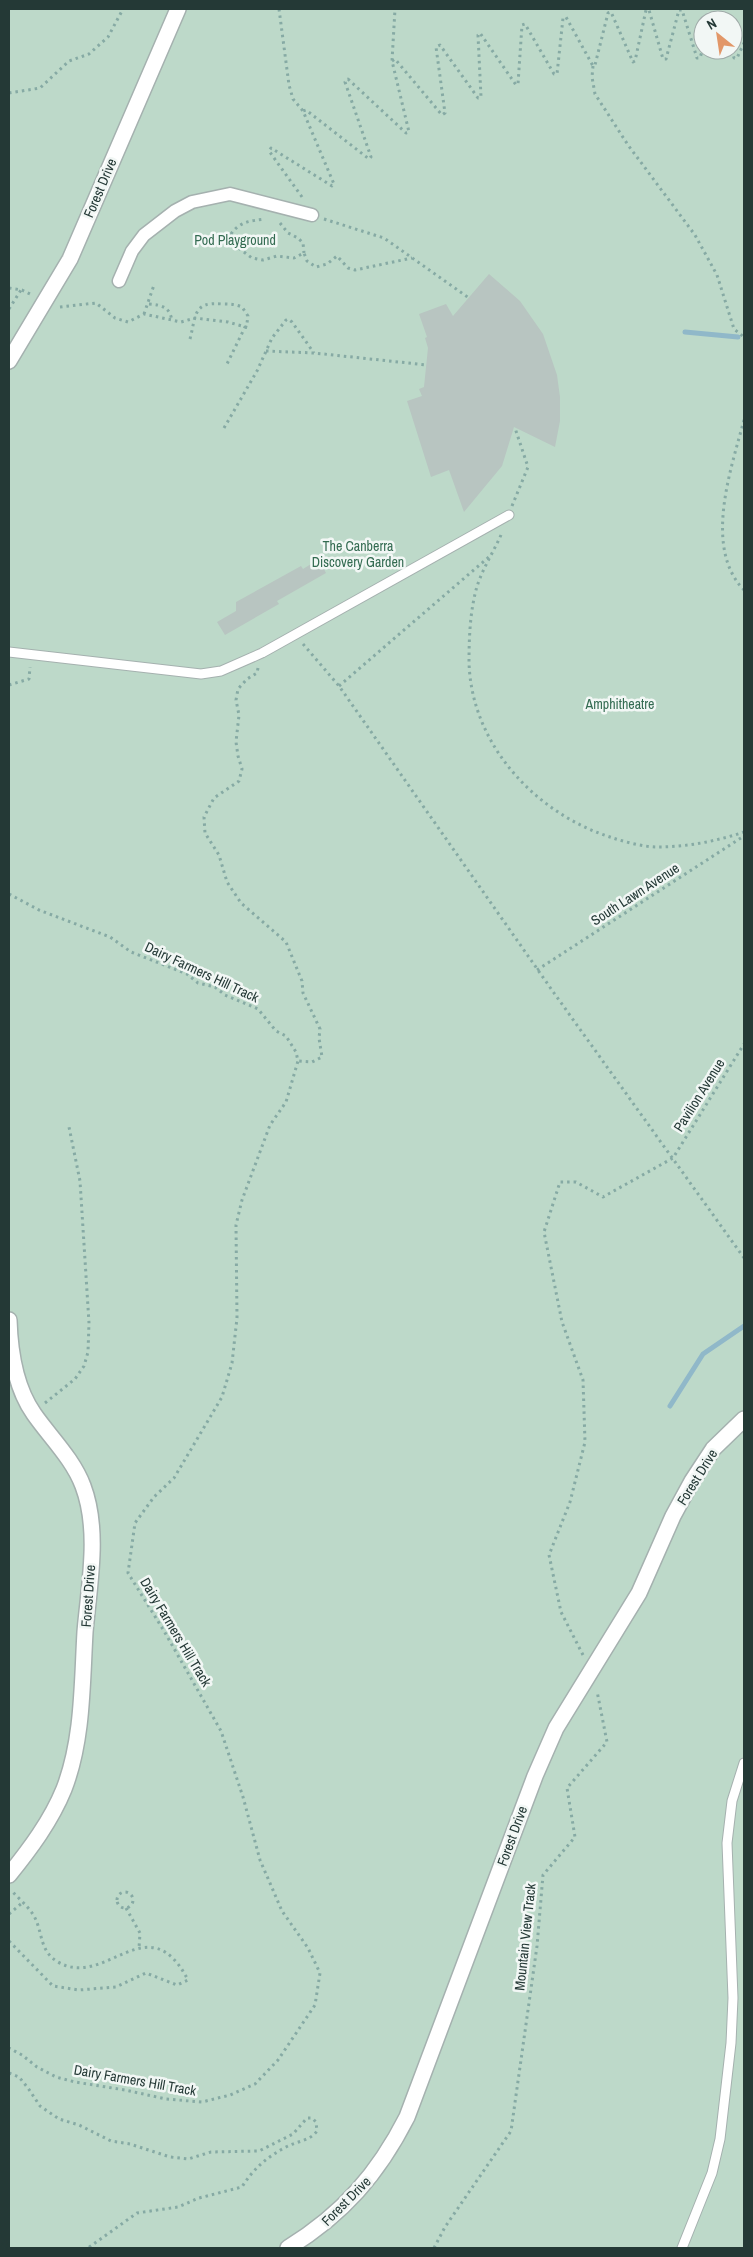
<svg xmlns="http://www.w3.org/2000/svg" width="753" height="2257" font-family="'Archivo Narrow',sans-serif">
  <rect width="100%" height="100%" fill="#e2eae8"/>
  <path fill="#bdd9c9" fill-rule="evenodd" d="M9,9H744V2248H9ZM703,20H733V50H703Z"/>
  <g fill="none" stroke-linecap="round" stroke-linejoin="round">
    <path stroke="#90b8c9" stroke-width="5" d="M685,332L738,337
      M670,1406L703,1354L744,1326"/>
  </g>
  <path fill="#b8c5c1" d="M489,274L520,301L543,334L557,375L560,397V421L555,447L514,427L502,466L464,512L449,470L431,477L407,401L422,396L419,389L424,387L428,348L425,338L427,337L419,314L446,304L453,316Z
    M319,559L326,573L277,601L279,604L225,635L217,622L236,611V602L301,566L303,569Z"/>
  <g fill="none" stroke-linecap="round" stroke-linejoin="round">
    <g stroke="#a5b1af" stroke-width="11">
      <path id="service" d="M9,652L201,674L221,671L262,653L509,515
        M682,2248L712,2173L720,2139L731,2043L733,1998L727,1843L732,1801L744,1763"/>
    </g>
    <g stroke="#a5b1af" stroke-width="15">
      <path id="pedestrian" d="M119,281L132,251L144,235L175,211L192,202L230,194L312,215"/>
    </g>
    <g stroke="#a5b1af" stroke-width="18">
      <path id="minor" d="M9,361L70,259L178,9
        M9,1320C10,1353 15,1387 34,1414C50,1437 73,1459 83,1486C100,1531 89,1585 85,1632C82,1684 83,1740 64,1789C51,1821 30,1849 9,1875
        M288,2248C343,2214 378,2174 407,2117L535,1776L556,1728L639,1593L673,1516L692,1481L713,1449L744,1419"/>
    </g>
    <path stroke="#86aaa4" stroke-width="3" stroke-dasharray="2.5 4" stroke-linecap="butt" d="M279,9L289,85L293,99L303,111
      M713,20L716,11H719L722,20
      M732,50L734,58H737L744,43
      M392,61L395,59L442,115L445,113L436,47L440,45L478,98L481,97L478,35L480,33L516,85L518,84L522,25L525,24L554,74H557L563,18L566,17L593,66L595,65L608,13L611,12L633,62L635,61L646,10H649L663,59H666L679,10H682L697,58H700L703,48
      M593,66L592,77L595,94L628,145L695,235L717,275L734,329L744,337
      M9,93L40,88L69,61L89,54L108,37L123,9
      M302,197L269,151L271,148L332,186L334,184L303,111L306,110L369,159L371,157L345,82L348,79L406,133L409,132L392,61L395,9
      M324,219L384,238L469,298
      M280,223L288,233L298,238L303,243L304,253
      M231,234C240,221 251,221 265,219
      M217,242L231,234L236,246L252,258L263,260L277,256L294,258L304,253L307,261L316,267L327,264L337,256L348,268L355,270L412,258
      M9,288L22,290L32,295
      M149,304C162,305 170,307 172,321
      M60,307L96,303L115,318L128,322L144,314L181,322L195,318L228,322L249,328
      M9,309L21,290
      M144,314L154,285
      M190,339C196,316 193,301 222,304C229,304 235,304 242,307L248,316L247,323L226,366
      M266,351L314,353L427,365
      M744,420C731,469 703,548 744,590
      M224,428L257,371L272,338L286,320L288,319L292,322L314,353
      M512,506L528,467L515,428
      M501,535C493,553 481,571 476,590C470,613 469,638 469,662C471,744 535,813 610,837C625,842 643,847 658,847C687,847 717,841 744,832
      M303,644L339,686L554,993L744,1258
      M258,668L257,673L247,679L238,689L236,700L239,715L236,742L238,756L242,769L239,781L214,798L204,817L205,833L219,855L227,882L241,903L286,942L302,981L303,993L320,1029L319,1038L322,1057L312,1062L298,1061
      M9,685L29,679L30,667
      M339,686L490,556
      M9,894L39,910L110,937L131,952L187,974L198,983L215,987L225,995L258,1009L276,1031L286,1036L296,1052L298,1061L286,1102L270,1125L242,1200L236,1225L237,1318L232,1363L222,1397L174,1478L154,1497L135,1523L128,1573L164,1631L221,1731L243,1797L260,1860L282,1911L308,1948L320,1973L315,2005L278,2060L255,2084L230,2095L202,2102L166,2099L125,2090L75,2082L56,2077L37,2067L22,2055L9,2048
      M537,970L744,836
      M45,1403L75,1379L84,1366L88,1352L89,1323L80,1181L69,1127
      M583,1655L561,1612L549,1555L570,1502L585,1442L583,1380L562,1322L544,1232L560,1182H576L603,1197L673,1158L744,1044
      M117 1900a8 8 0 1 1 16 0a8 8 0 1 1-16 0Z
      M126,1908L140,1933L139,1948
      M9,1914L22,1903
      M9,1941L53,1986L79,1990L116,1987L146,1973L177,1985L188,1980C148,1903 106,1990 58,1962C39,1951 43,1932 34,1916C28,1906 18,1898 11,1890
      M9,2073L19,2077L28,2088L40,2106L59,2119L79,2125L111,2141L130,2144L170,2157L188,2159L211,2152L259,2151L293,2134L307,2118H312L316,2122L317,2131C310,2141 297,2141 286,2147C267,2157 253,2169 242,2187L199,2198L178,2207L137,2213L88,2248
      M434,2248L445,2227L511,2131L537,1946L543,1875L575,1837L567,1788L607,1742L597,1691"/>
    <use href="#service" stroke="#fff" stroke-width="9"/>
    <use href="#pedestrian" stroke="#fff" stroke-width="12"/>
    <use href="#minor" stroke="#fff" stroke-width="15"/>
  </g>
  <g text-anchor="middle" dominant-baseline="central" stroke-width="5" stroke-linejoin="round" paint-order="stroke">
    <g font-size="14" fill="#243936" stroke="#f2f7f5">
      <text transform="translate(100 188) rotate(-67)">Forest Drive</text>
      <text transform="translate(635 894) rotate(-33)">South Lawn Avenue</text>
      <text transform="translate(202 972) rotate(25)">Dairy Farmers Hill Track</text>
      <text transform="translate(699 1095) rotate(-58)">Pavilion Avenue</text>
      <text transform="translate(697 1477) rotate(-58)">Forest Drive</text>
      <text transform="translate(88 1596) rotate(-86)">Forest Drive</text>
      <text transform="translate(176 1632) rotate(59)">Dairy Farmers Hill Track</text>
      <text transform="translate(512 1836) rotate(-70)">Forest Drive</text>
      <text transform="translate(525 1937) rotate(-84)">Mountain View Track</text>
      <text transform="translate(135 2080) rotate(10)">Dairy Farmers Hill Track</text>
      <text transform="translate(346 2201) rotate(-45)">Forest Drive</text>
    </g>
    <g font-size="14" fill="#336b51" stroke="#f2f7f5">
      <text x="235" y="240">Pod Playground</text>
      <text x="358" y="546">The Canberra<tspan x="358" dy="16">Discovery Garden</tspan></text>
      <text x="620" y="704">Amphitheatre</text>
    </g>
  </g>
  <rect width="753" height="2257" fill="none" stroke="#243936" stroke-width="20"/>
  <g transform="translate(718 35) rotate(330)"><circle r="24" fill="#f2f7f5" stroke="#a0aba9"/>
  <path d="M0-4L9 19L0 12L-9 19Z" fill="#e29768"/>
  <text y="-8" font-size="14" font-weight="bold" text-anchor="middle" fill="#243936">N</text>
  </g>
</svg>
